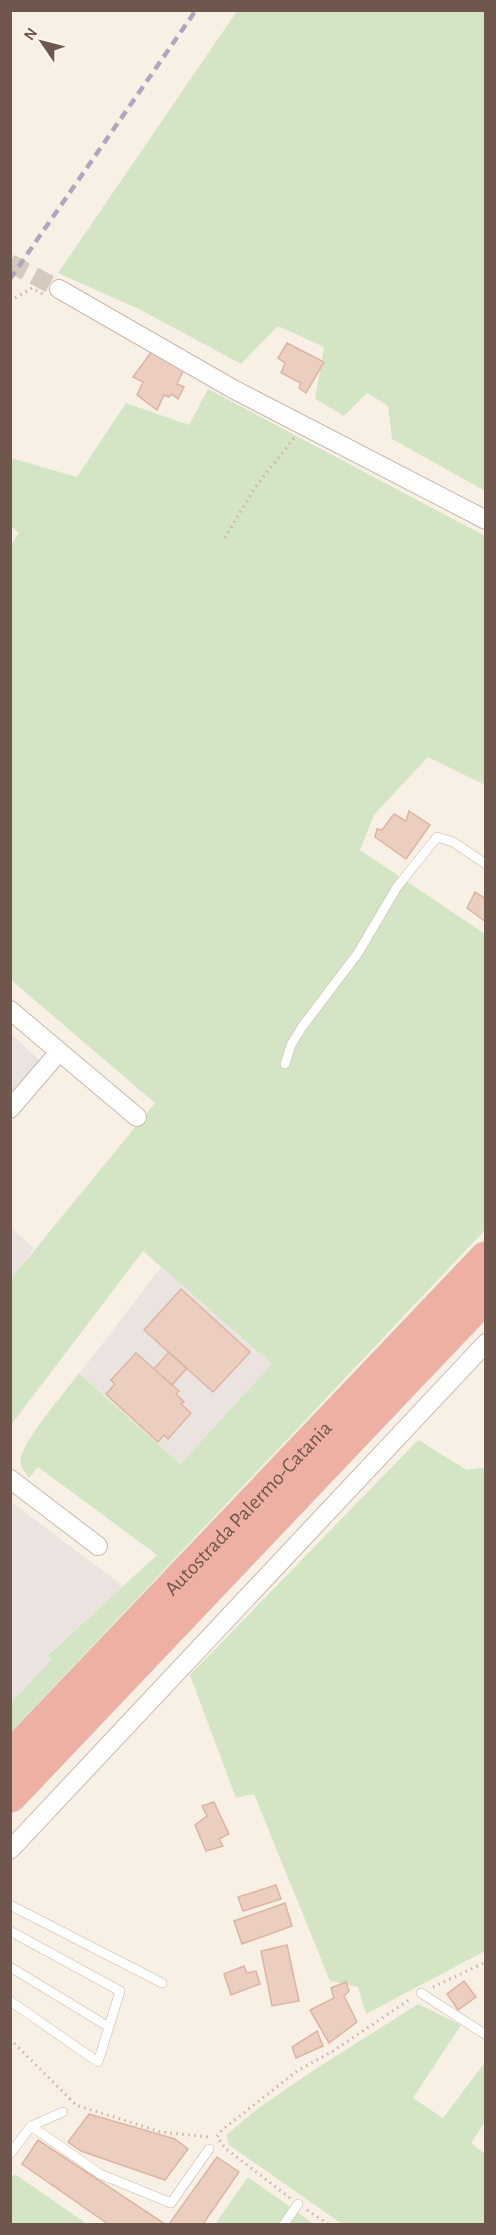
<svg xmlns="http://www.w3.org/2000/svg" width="496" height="2235" font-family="'Alegreya Sans',sans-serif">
  <rect width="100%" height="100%" fill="#f9f0e5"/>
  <path fill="#eae3df" d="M11,1034L42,1062L11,1097Z
    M11,1228L34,1248L11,1280Z
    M161,1267L272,1364L180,1464L80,1373Z
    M10,1501L123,1586L48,1654L53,1659L11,1703Z"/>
  <path fill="#d4e5c5" d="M237,11H485V491L392,439L388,406L367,393L344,416L315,399L324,347L278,326L241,364L139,309L58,273Z
    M208,389L485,536V785L428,757L374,815L360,850L485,934V1230L11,1732V1703L52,1659L48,1655L157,1555L38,1467L29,1478C25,1472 19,1465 21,1457C25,1438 66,1391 79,1373L180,1464L272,1364L143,1251L11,1425L10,1280L155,1103L11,980L10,546L19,533L11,526V458L77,477L126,403L189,425Z
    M418,1440L467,1470L485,1467V1951L366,2014L358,1987L330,1981L254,1794L236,1798L190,1675Z
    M418,2004L461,2025L413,2098L443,2118L485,2062V2122L471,2143L485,2154V2224H342L229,2145L226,2135L260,2107L314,2070Z
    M15,2174L87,2224H11V2177Z
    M248,2177L314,2224H215Z"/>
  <path fill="#eccec0" stroke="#dcb4a2" stroke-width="1.5" d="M287,343L324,362L306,393L299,388L301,383L281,373L285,363L278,358Z
    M152,351L184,369L177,384L184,387L178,399L171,394L169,397L164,395L157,410L137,395L143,382L133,377Z
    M409,811L430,825L406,859L375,837L377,829L382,830L394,814L406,821Z
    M475,892L486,899V922L467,908Z
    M181,1289L250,1352L213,1392L144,1330Z
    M169,1352L187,1368L172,1385L154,1369Z
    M136,1353L179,1391L176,1394L184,1402L181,1404L191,1413L168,1439L164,1435L158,1442L106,1394L115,1384L111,1380Z
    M214,1802L229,1834L219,1839L223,1846L206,1851L195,1825L207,1816L202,1806Z
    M276,1885L281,1899L243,1911L238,1897Z
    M285,1903L292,1926L242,1944L234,1921Z
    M287,1945L299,2001L272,2006L261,1951Z
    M244,1966L247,1973L256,1971L260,1984L231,1995L224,1974Z
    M464,1981L476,1997L458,2010L447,1994Z
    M346,1982L349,1991L344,1996L357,2022L329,2043L310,2010L334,1998L331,1988Z
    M317,2031L323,2046L296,2058L292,2047Z
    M89,2114L175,2139L188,2149L165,2180L81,2151L68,2142Z
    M38,2140L165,2224H108L22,2164Z
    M217,2157L239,2172L203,2224H169Z"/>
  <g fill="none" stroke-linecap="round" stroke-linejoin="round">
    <path stroke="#d6cabf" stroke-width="18" stroke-dasharray="18 9" stroke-linecap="butt" d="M10,263L59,289"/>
    <g stroke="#c9b7ac" stroke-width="10">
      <path id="lane" d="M285,1064L291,1045L302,1027L358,953L397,887L437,837L453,842L486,864
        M10,1905L162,1983
        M10,1931L120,1991L109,2027L10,1967
        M421,1993L486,2035
        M10,2001L98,2062L109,2027
        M31,2126L63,2112
        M10,2154L31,2126L100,2174L171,2203L209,2149
        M284,2224L298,2204"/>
    </g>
    <g stroke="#c9b7ac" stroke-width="20">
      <path id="street" d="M59,289L233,389L486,520
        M10,1010L137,1117
        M10,1109L59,1052
        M10,1479L98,1546
        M10,1850L486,1343"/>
    </g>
    <g stroke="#d4cdca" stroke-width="34">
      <g id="highway">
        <path id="s1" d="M10,1758L486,1258"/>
        <path d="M10,1796L486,1295"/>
      </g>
    </g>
    <path stroke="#d0b1a3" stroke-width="3" stroke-dasharray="1.5 4.5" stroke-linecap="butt" d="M10,301L32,288L45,295
      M225,538L254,489L294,438
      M433,1987L486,1962
      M10,2039L76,2105L161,2132L208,2137
      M290,2198L225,2148L217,2137L222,2130L297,2071L333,2051L412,1998
      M307,2210L328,2224"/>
    <use href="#lane" stroke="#fff" stroke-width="9"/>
    <use href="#street" stroke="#fff" stroke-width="18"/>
    <use href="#highway" stroke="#edb0a2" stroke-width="33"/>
    <path stroke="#b2a5c1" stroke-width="4.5" stroke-dasharray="9 6" stroke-linecap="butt" d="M10,279L196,10"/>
  </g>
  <g text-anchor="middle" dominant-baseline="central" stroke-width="4.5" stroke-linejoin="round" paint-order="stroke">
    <g font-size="21" fill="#6f574d" stroke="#fdf4ea">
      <text stroke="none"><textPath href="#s1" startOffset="345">Autostrada Palermo-Catania</textPath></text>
    </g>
  </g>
  <rect width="496" height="2235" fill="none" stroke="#6f574d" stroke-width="24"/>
  <g transform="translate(42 42) rotate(305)" stroke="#fdf4ea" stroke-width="4.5" paint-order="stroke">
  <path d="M0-4.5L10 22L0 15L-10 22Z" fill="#6f574d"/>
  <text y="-9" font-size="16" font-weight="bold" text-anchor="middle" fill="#6f574d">N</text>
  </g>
</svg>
